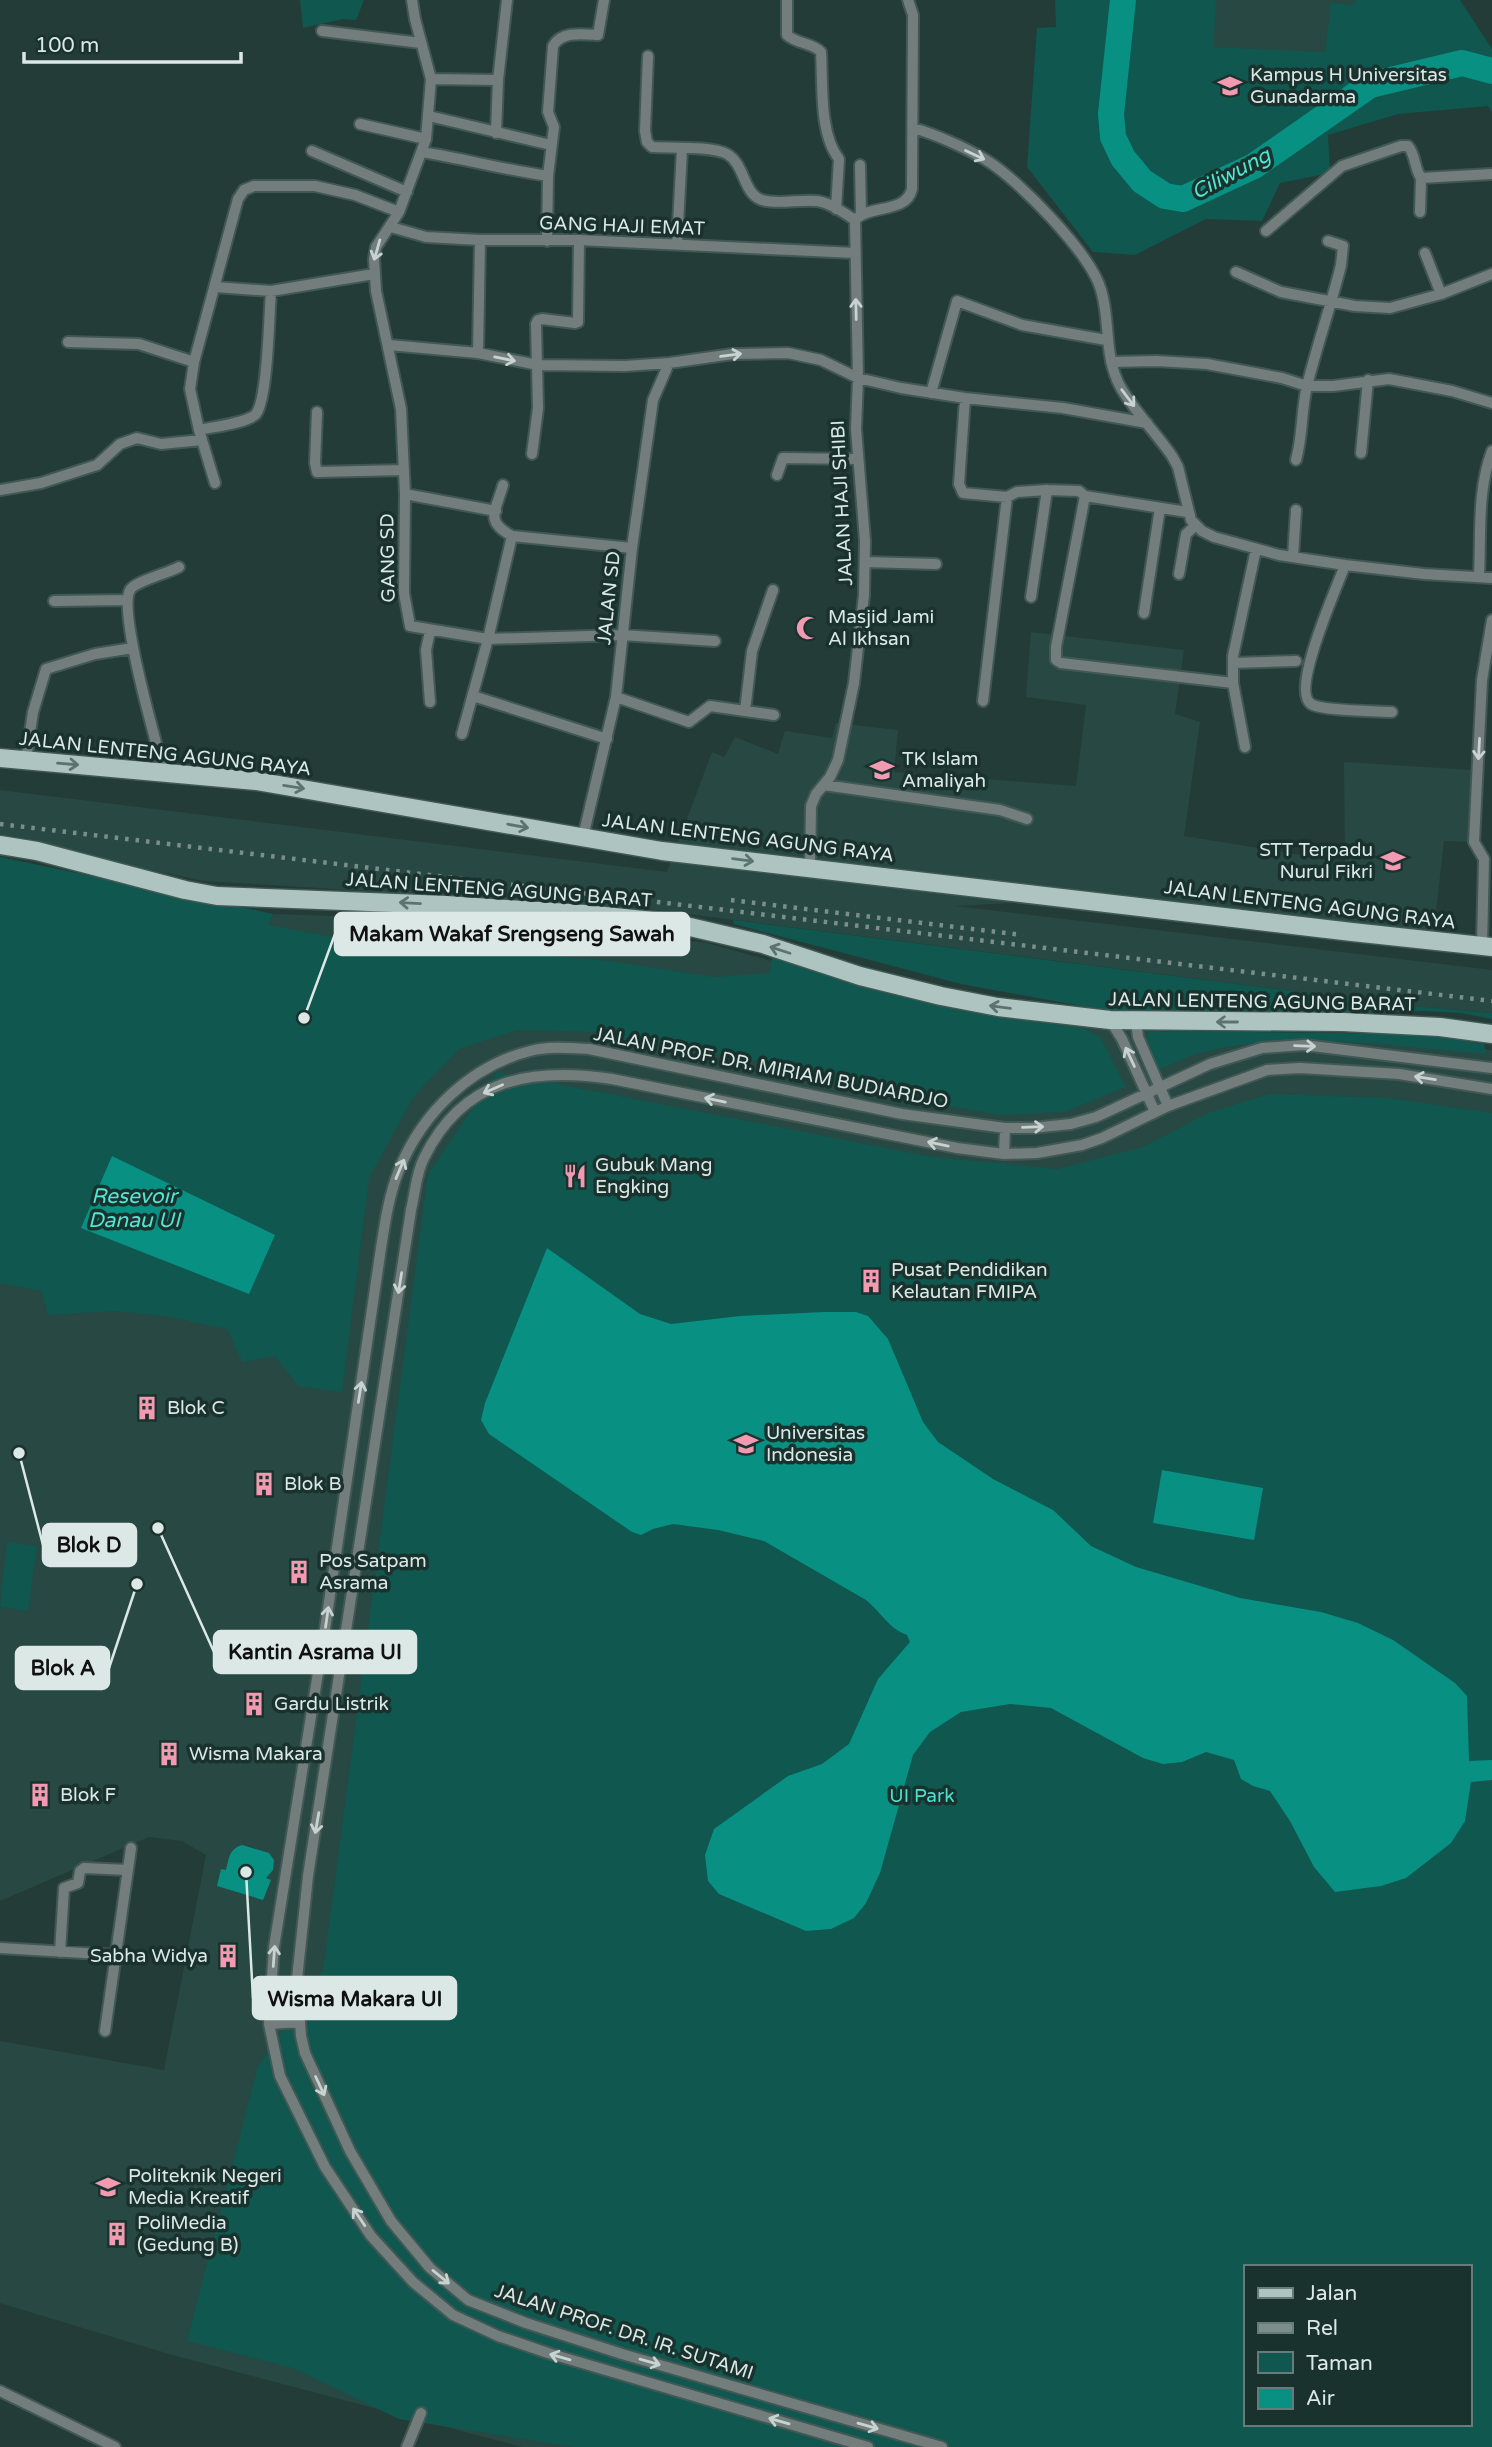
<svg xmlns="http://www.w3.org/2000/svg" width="1492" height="2447" font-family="'Varela Round',sans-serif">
  <rect width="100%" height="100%" fill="#243c38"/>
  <path fill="#284843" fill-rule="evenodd" d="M1176,0H1460L1478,28L1254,143Z
    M1031,632L1184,650L1175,714L1200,722L1184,836L1345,862L1344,762L1472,770L1471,842L1444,841L1433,937L1126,897L955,906L1492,970V1013L1394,1004L641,908L204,881L0,839V790L667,872L712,752L724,757L735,737L778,754L785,731L832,738L836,723L898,730L894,772L1076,786L1086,705L1026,697Z
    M0,857L273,914L512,922L707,943L971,1016L1176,1033L1403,1038L1492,1050V2447H522L169,2354L0,2303V2041L164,2070L206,1855L182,1841L149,1837L0,1901ZM1245,2267H1469V2424H1245Z"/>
  <path fill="#0f574f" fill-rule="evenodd" d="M300,0H364L356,20L343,19L303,28Z
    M1055,0H1216L1213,47L1325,52L1331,3L1355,5L1356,0H1460L1492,49V112L1488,106L1398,114L1328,135L1330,173L1280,183L1262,221L1206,219L1135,255L1093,252L1027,167L1037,28L1056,27Z
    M0,857L273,914L268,925L413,952L435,946L611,961L713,977L770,973L772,954L840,977L966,1010L1079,1026L1101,1038L1126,1087L1065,1112L1002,1115L908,1100L776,1064L592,1032L518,1030L459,1049L414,1096L369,1178L342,1392L298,1386L275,1356L242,1362L227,1329L165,1316L115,1311L48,1315L42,1291L0,1283Z
    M733,920L1394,1004L1492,1013V1019L1461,1013L1425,1011L1346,1013L1241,1019L1109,1011L961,984L734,924Z
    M1149,1031L1423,1034L1484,1044L1486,1054C1397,1047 1283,1028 1197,1054C1183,1058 1170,1065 1158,1071L1145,1041Z
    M497,1072L932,1157L1057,1169L1143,1147L1210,1112L1270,1094L1388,1098L1492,1113V2447H574L399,2419L293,2368L187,2341L258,2066L323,1971L428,1174ZM1245,2267H1469V2424H1245Z
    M7,1542L37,1546L28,1611L0,1607Z"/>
  <path fill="#089082" d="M112,1156L275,1235L249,1294L81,1228Z
    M547,1248L640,1314L671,1324L740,1316L823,1312H856L868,1316L888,1339L923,1422L938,1442L993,1479L1053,1510L1091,1546L1136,1567L1214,1590L1240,1598L1321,1612L1358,1623L1393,1640L1455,1683L1467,1696L1469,1761L1492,1760V1780L1471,1782L1465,1821L1451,1843L1406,1878L1381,1886L1335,1892L1314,1867L1290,1821L1270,1791L1253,1786L1241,1779L1234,1760L1206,1752L1182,1762L1163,1764L1143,1758L1051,1708L1010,1704L961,1712L930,1732L913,1755L880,1873L866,1903L854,1918L831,1929L806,1931L719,1894L708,1881L705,1855L714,1829L788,1776L822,1764L849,1744L878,1679L910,1642L907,1635C888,1628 882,1613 866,1600L764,1541L718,1530L673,1524L653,1529L641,1535L632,1532L489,1434L481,1420L485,1403Z
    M1162,1470L1263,1488L1254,1540L1153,1523Z
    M242,1845L269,1853L274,1860L273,1870L266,1878L271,1880L263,1900L217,1886L221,1869L226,1870C229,1858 229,1849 242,1845Z"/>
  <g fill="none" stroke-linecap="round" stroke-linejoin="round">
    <path stroke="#089082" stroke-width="26" d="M1123,0L1111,114L1113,137L1123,158L1142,181L1165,196L1183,199L1254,166L1370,85L1462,63L1492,71"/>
    <g stroke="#415854" stroke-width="14">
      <path id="minor" d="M412,0L415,19L431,79L426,139L399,212L376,247L374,259L376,291L401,409L405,494L404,593L410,626L488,639L622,635L715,641
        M787,0V35C797,44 813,43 821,52C823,84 819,134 839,159L836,209
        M322,31L421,43
        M648,56L645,131L647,142L652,147C671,148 713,146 727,154C745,164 743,194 762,200C779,205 799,199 817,201C831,203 844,213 855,220
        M431,79L498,80
        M429,116L551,145
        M360,124L426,139
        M913,128C935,134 966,148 986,160C1018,179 1091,254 1101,290C1111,322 1103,356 1121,388C1135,412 1156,433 1172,456L1178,467L1191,520L1202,531L1214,537L1279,555L1345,565L1424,574L1492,578
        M496,133L498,80L507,0
        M312,151L407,192
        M422,152C465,159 506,170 548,176
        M860,165L861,214
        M1420,212L1421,178
        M391,227L426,237L480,240H579L855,253
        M1266,231L1342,166L1401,146H1408C1416,155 1414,168 1421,178L1492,174
        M547,241L548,176L554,127L548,112L553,46C561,31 583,34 598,35L604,0
        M677,244L682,149
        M1425,253L1441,294
        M1236,272L1281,292L1355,306L1390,308L1441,294L1492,274
        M215,287L271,291L374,274
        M68,342L139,344L194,362
        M389,345L478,353L538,365L625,366L669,363L733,354L788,353L821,360L858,378L901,388L965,398L1063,408L1147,423
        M478,353L480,240
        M1111,362L1157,361L1207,364L1282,378L1307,386H1333L1389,379L1452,391L1492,403
        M931,393L957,301L1022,325L1106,340
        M965,398L959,484L963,493L1007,497L1017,492L1047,490L1079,491L1085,496L1187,512
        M317,412L315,463L317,472L404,470
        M199,430C212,427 248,423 256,414C268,398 269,314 271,291
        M1361,453L1368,380
        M532,454L538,408L536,324L538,320L542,319L575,323L578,322L579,240
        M1296,460C1303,435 1301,411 1307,386C1317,345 1331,306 1341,265L1343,246L1328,241
        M777,475L783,458L857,459
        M215,483L199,430L190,389L194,362L238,199L244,190L254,186H315L355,195L399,212
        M503,485C496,511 484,521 512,536L632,548
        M0,490L41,483L97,465L120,444L137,438L161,444L202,440
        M405,494L496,511
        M1085,496L1056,647V660L1061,663L1233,683
        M1293,557L1296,510
        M865,562L936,564
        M1345,565C1338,585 1290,690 1311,704C1322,711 1376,711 1392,712
        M1179,574L1186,534L1195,526
        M1479,577C1481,535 1477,490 1492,451
        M1031,597L1047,490
        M54,601L127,600
        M1144,613L1160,508
        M430,631L426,650L430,702
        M1233,663L1296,661
        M473,696L607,739
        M616,697L689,722L710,706L774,715
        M983,701L1007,497
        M745,711L752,651L773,590
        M462,734L488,639L512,536
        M1245,747L1233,683V656L1256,549
        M26,760L33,712L46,669L95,654L133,648
        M164,772C156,742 118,611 130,590C135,581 169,573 179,567
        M824,785L1000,810L1027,819
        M583,837L616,697L632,548L653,400L669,363
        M810,868L811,806L816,794L830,777L838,760L854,683L864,595L865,541L856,429L858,378L855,220C870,204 906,214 912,189L913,15L908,0
        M1482,945L1484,859L1474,842L1482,680L1492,620
        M1110,1020L1122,1039L1155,1112
        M1136,1022L1138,1037L1168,1106
        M1004,1154L1005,1128
        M0,1948L117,1955
        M60,1952L64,1888L78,1883L80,1871L84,1868L128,1870
        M269,2024L300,2022
        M105,2031L131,1848
        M0,2391L115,2447
        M407,2447L421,2413
        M868,2447L548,2353L498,2336L453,2315L413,2282L371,2236L325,2167L280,2076L269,2024L274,1947L325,1629L381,1248C385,1222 389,1195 399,1170C422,1113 470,1066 530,1051C549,1046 570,1048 589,1049L902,1114L1005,1128H1032L1071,1124L1096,1117L1210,1064L1262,1048L1304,1045L1492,1068
        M942,2447L622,2354L526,2323L468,2300L430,2268L391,2221L350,2151L305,2053L301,2036L297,1979L308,1876L411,1210C415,1194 416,1173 424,1158C463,1078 532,1067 612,1079L957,1148L1004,1154L1037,1153L1082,1145L1102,1138L1168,1106L1267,1070L1300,1068L1399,1074L1492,1089"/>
    </g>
    <g stroke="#415854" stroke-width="21">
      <path id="primary" d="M0,758L256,781L662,851L1352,932L1492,947
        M0,845L37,851L185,890L217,896L446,905L585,914L673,923L763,944L860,976L941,996L998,1007L1110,1020L1343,1022L1440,1027L1492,1034"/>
    </g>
    <use href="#minor" stroke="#737e7c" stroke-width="10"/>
    <use href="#primary" stroke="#adc4c0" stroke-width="18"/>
    <path stroke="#7c8e8b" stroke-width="4.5" stroke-dasharray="3.5 7" stroke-linecap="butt" d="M0,824L1492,1001
      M731,900L1023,935"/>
  </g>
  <defs><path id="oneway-shaft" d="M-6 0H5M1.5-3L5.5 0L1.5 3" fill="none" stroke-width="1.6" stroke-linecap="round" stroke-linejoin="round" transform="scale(1.75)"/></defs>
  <g stroke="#c6d3d1">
    <use href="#oneway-shaft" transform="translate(975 155) rotate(25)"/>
    <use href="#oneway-shaft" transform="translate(377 250) rotate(106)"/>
    <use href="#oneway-shaft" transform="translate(856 309) rotate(-91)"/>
    <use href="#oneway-shaft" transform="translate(731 355) rotate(-8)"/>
    <use href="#oneway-shaft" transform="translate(505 359) rotate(11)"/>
    <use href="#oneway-shaft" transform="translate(1128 398) rotate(53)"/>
    <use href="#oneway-shaft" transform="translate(1479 749) rotate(93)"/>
    <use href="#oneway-shaft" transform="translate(1305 1046) rotate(2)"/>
    <use href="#oneway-shaft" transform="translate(1130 1057) rotate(-115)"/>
    <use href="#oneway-shaft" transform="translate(1425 1078) rotate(-171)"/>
    <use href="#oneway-shaft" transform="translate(493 1089) rotate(156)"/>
    <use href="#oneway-shaft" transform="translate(715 1100) rotate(-168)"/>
    <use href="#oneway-shaft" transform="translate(1033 1127) rotate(-2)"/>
    <use href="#oneway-shaft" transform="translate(938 1144) rotate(-168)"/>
    <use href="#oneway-shaft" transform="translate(400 1169) rotate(-67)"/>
    <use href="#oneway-shaft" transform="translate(400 1283) rotate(99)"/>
    <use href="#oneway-shaft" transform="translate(360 1392) rotate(-81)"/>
    <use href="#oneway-shaft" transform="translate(327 1617) rotate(-82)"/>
    <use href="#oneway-shaft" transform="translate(317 1823) rotate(100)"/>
    <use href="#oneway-shaft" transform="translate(274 1956) rotate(-86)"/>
    <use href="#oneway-shaft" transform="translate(320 2086) rotate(65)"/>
    <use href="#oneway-shaft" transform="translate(359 2217) rotate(-124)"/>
    <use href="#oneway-shaft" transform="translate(441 2277) rotate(39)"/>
    <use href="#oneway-shaft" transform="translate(560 2357) rotate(-164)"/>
    <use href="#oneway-shaft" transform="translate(650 2362) rotate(16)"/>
    <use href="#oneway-shaft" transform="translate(779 2421) rotate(-164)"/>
    <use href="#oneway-shaft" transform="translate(868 2426) rotate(16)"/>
  </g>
  <g stroke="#5c7470">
    <use href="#oneway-shaft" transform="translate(68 764) rotate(5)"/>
    <use href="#oneway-shaft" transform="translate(294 787) rotate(9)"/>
    <use href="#oneway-shaft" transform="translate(518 826) rotate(10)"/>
    <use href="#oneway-shaft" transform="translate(743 860) rotate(7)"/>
    <use href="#oneway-shaft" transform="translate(410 903) rotate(-177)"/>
    <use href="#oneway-shaft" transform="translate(780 950) rotate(-162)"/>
    <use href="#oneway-shaft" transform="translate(1000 1007) rotate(-172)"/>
    <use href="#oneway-shaft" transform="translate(1227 1022) rotate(180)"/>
  </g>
  <defs>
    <g id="university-bare" transform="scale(1.89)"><path d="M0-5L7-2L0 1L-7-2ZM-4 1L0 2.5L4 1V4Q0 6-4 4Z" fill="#f19ab1" stroke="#1a322e" stroke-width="2.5" paint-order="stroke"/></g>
    <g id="mosque-bare" transform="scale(1.89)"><path d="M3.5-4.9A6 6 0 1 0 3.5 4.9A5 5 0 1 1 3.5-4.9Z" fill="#f19ab1" stroke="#1a322e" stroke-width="2.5" paint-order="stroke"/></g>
    <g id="school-bare" transform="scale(1.89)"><path d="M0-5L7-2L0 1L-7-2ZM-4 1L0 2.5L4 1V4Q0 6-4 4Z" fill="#f19ab1" stroke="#1a322e" stroke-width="2.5" paint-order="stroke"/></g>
    <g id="restaurant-bare" transform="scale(1.89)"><path d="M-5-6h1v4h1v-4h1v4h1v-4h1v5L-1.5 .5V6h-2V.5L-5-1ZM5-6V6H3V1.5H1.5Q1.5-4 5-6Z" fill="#f19ab1" stroke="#1a322e" stroke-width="2.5" paint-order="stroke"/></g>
    <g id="building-bare" transform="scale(1.89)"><path d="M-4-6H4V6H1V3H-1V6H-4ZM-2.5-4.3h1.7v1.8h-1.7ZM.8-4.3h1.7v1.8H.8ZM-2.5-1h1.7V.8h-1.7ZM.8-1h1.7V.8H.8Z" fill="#f19ab1" stroke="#1a322e" stroke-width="2.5" paint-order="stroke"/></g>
  </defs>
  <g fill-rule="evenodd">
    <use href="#university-bare" x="1230" y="86"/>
    <use href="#mosque-bare" x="808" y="628"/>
    <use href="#school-bare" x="882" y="770"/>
    <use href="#university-bare" x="1393" y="861"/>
    <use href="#restaurant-bare" x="575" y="1176"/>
    <use href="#building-bare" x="871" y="1281"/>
    <use href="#building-bare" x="147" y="1408"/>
    <use href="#university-bare" x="746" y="1444"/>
    <use href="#building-bare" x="264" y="1484"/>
    <use href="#building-bare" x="299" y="1572"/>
    <use href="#building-bare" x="254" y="1704"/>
    <use href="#building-bare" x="169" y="1754"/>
    <use href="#building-bare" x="40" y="1795"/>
    <use href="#building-bare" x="228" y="1956"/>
    <use href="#university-bare" x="108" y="2187"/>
    <use href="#building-bare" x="117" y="2234"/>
  </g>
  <g text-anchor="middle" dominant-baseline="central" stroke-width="7" stroke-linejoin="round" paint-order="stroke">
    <g font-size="19" fill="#dbe8e6" stroke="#1a322e" text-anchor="start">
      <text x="1250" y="75">Kampus H Universitas<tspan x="1250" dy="22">Gunadarma</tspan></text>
      <text x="828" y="617">Masjid Jami<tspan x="828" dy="22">Al Ikhsan</tspan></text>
      <text x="902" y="759">TK Islam<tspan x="902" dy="22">Amaliyah</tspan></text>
      <text x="1373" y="850" text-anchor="end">STT Terpadu<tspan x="1373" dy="22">Nurul Fikri</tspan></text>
      <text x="595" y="1165">Gubuk Mang<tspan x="595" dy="22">Engking</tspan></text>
      <text x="891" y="1270">Pusat Pendidikan<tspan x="891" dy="22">Kelautan FMIPA</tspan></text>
      <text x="167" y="1408">Blok C</text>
      <text x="766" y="1433">Universitas<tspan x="766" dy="22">Indonesia</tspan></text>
      <text x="284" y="1484">Blok B</text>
      <text x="319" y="1561">Pos Satpam<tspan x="319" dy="22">Asrama</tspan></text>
      <text x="274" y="1704">Gardu Listrik</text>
      <text x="189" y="1754">Wisma Makara</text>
      <text x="60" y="1795">Blok F</text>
      <text x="208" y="1956" text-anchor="end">Sabha Widya</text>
      <text x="128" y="2176">Politeknik Negeri<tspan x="128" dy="22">Media Kreatif</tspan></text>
      <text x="137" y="2223">PoliMedia<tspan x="137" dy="22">(Gedung B)</tspan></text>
    </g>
    <g font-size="19" fill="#dbe8e6" stroke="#1a322e">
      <text transform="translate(622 226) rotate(2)">GANG HAJI EMAT</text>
      <text transform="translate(842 503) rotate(-93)">JALAN HAJI SHIBI</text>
      <text transform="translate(388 558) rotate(-91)">GANG SD</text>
      <text transform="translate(609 598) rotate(-84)">JALAN SD</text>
      <text transform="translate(165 754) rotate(6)">JALAN LENTENG AGUNG RAYA</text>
      <text transform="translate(748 838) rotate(7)">JALAN LENTENG AGUNG RAYA</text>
      <text transform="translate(499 890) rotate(4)">JALAN LENTENG AGUNG BARAT</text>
      <text transform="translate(1310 905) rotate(7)">JALAN LENTENG AGUNG RAYA</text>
      <text transform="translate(1262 1002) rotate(1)">JALAN LENTENG AGUNG BARAT</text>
      <text transform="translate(771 1068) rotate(11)">JALAN PROF. DR. MIRIAM BUDIARDJO</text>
      <text transform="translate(624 2332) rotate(18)">JALAN PROF. DR. IR. SUTAMI</text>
    </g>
    <g font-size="19" fill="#4ae0cd" stroke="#1a322e">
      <text x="922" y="1796">UI Park</text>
    </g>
    <g font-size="21" font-style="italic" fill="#52e5d2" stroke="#1a322e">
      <text transform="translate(1231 174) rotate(-28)">Ciliwung</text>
      <text x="134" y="1196">Resevoir<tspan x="134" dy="24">Danau UI</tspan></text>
    </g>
  </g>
  <path fill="none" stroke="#dbe8e6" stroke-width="2.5" d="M304 1018L335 934M19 1453L43 1545M158 1528L214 1652M137 1584L109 1668M246 1872L253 1998"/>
  <g fill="#dbe8e6" stroke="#1a322e" stroke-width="2.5">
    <circle cx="304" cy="1018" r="7"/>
    <circle cx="19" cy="1453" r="7"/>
    <circle cx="158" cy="1528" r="7"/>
    <circle cx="137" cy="1584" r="7"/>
    <circle cx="246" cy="1872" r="7"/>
  </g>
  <g fill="#dbe8e6" stroke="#dbe8e6" stroke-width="2.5">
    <rect x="335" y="913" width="354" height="42" rx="7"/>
    <rect x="43" y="1524" width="93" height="42" rx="7"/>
    <rect x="214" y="1631" width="202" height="42" rx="7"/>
    <rect x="16" y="1647" width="93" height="42" rx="7"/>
    <rect x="253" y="1977" width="203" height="42" rx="7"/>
  </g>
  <g font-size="21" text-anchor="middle" font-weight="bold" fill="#111">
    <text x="512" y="941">Makam Wakaf Srengseng Sawah</text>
    <text x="89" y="1552">Blok D</text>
    <text x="315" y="1659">Kantin Asrama UI</text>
    <text x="63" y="1675">Blok A</text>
    <text x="355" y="2006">Wisma Makara UI</text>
  </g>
  <rect x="1244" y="2265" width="228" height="161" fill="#1a322e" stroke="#677b78" stroke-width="2"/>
  <rect x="1258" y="2288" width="35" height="10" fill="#adc4c0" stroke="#677b78" stroke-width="2"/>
  <text x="1306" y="2300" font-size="21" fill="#dbe8e6">Jalan</text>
  <rect x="1258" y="2323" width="35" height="10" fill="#7c8e8b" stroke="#677b78" stroke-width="2"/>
  <text x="1306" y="2335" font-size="21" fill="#dbe8e6">Rel</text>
  <rect x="1258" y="2352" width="35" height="21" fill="#0f574f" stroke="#677b78" stroke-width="2"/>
  <text x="1306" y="2370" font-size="21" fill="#dbe8e6">Taman</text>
  <rect x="1258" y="2388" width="35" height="21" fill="#089082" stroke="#677b78" stroke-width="2"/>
  <text x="1306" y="2405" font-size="21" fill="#dbe8e6">Air</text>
  <path d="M24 52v10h217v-10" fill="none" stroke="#dbe8e6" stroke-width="3.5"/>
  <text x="35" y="52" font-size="21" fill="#dbe8e6" stroke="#1a322e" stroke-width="5" paint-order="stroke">100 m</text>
</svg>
